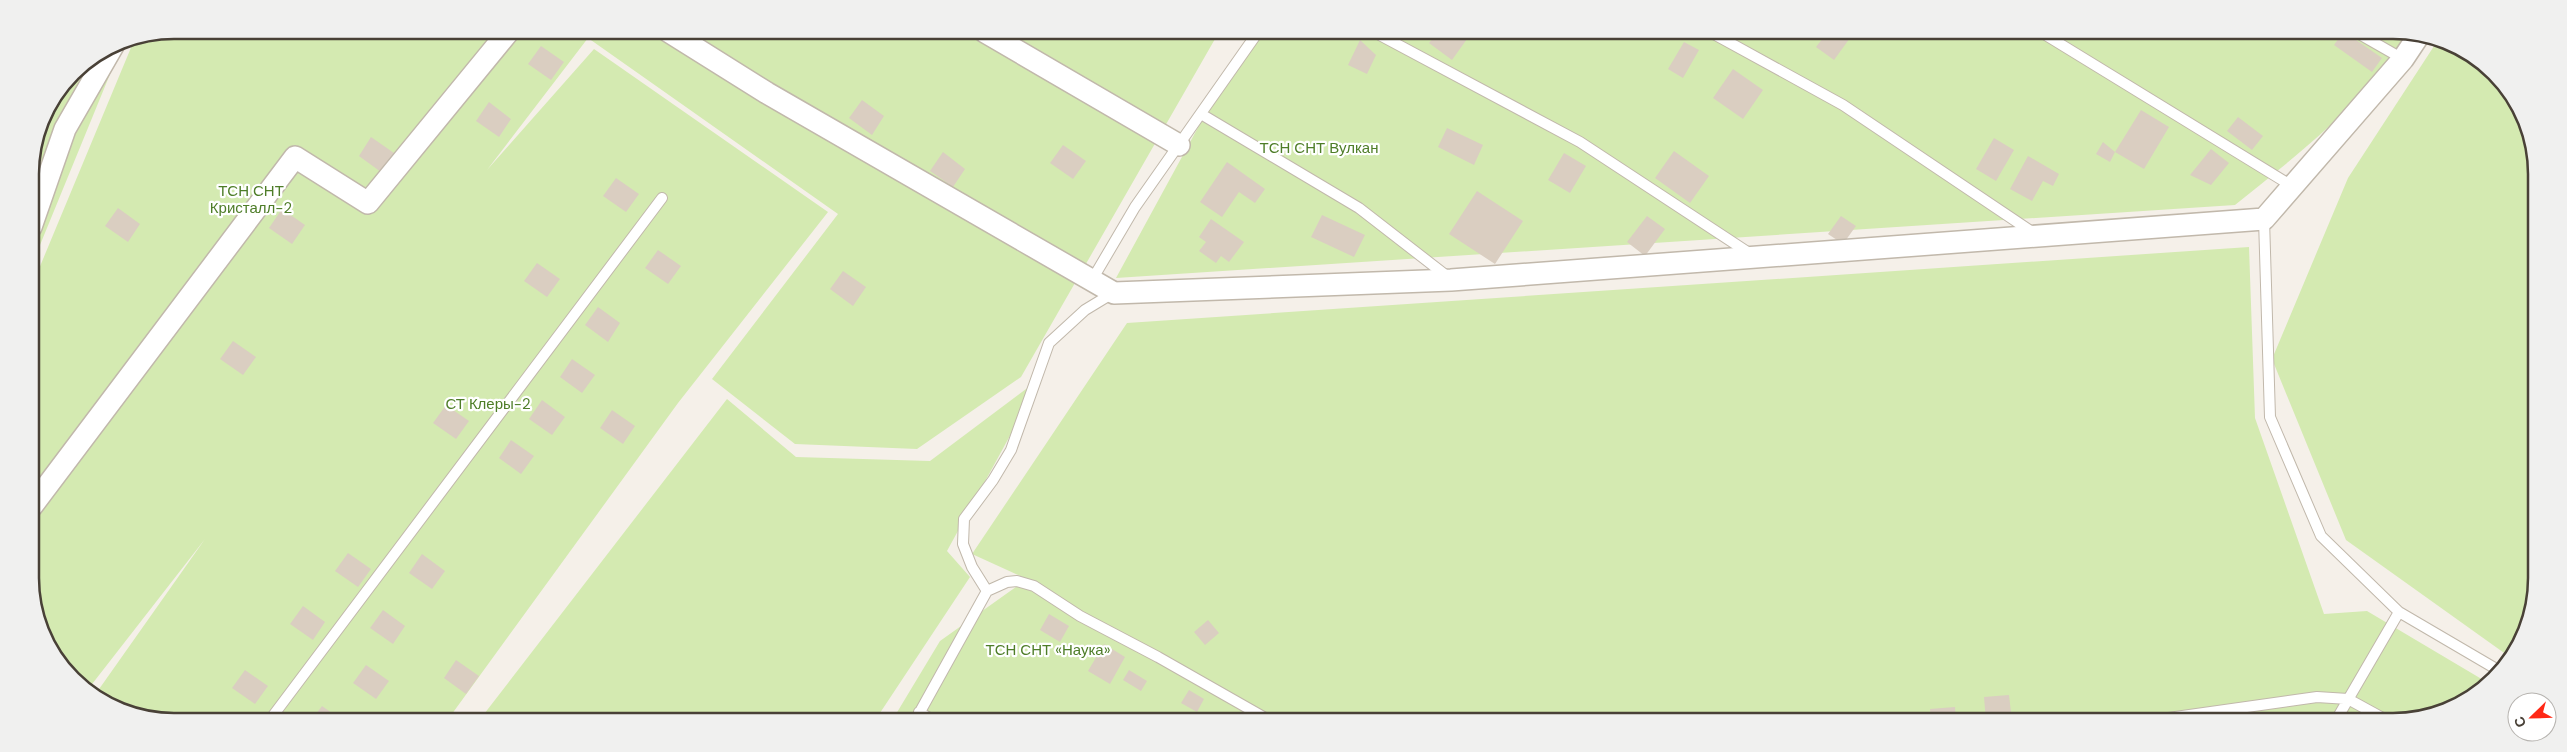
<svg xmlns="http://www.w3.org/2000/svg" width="2567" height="752" font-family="'DM Sans',sans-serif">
  <rect width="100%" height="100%" fill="#f5f0e9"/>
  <path fill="#d4eab1" d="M174,30L1219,32L1021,377L917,449L795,444L712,379L838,214L588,38L487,170L594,49L828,212L678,403L449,718L137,717L97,692L205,539L89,688L66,673L33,606L31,288L135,38Z
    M1250,32L2406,35C2364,105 2298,154 2235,205L1116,278Z
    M124,40L31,267L30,165L41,118L72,72L119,41Z
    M2438,40L2501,79L2534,146L2532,615L2507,655L2346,540L2272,359L2348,178Z
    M2249,247L2255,418L2324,614L2367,611L2490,684L2448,711L2402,722L893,719L940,641L1027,579L972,554L1127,323Z
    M1042,377L947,551L970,577L876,719L481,718L727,399L796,457L930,461Z"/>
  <path fill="#dacec1" d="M1437,33H1458L1467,39L1452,60L1429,43Z
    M1826,34H1845L1850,38L1834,60L1816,47Z
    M2341,35H2349L2382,58L2372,72L2334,45Z
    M1360,40L1376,55L1367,74L1348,65Z
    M1684,42L1699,50L1683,78L1668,69Z
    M541,46L564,62L551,80L528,64Z
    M1733,69L1763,90L1743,119L1713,98Z
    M862,100L884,116L872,135L849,118Z
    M489,102L511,119L499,137L476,121Z
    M2141,110L2169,127L2144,169L2115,152Z
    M2238,117L2263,136L2252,150L2227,131Z
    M1447,128L1483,145L1474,165L1438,147Z
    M371,137L394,153L381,172L359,156Z
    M1994,138L2014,150L1996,181L1976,169Z
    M2103,142L2115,152L2110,162L2096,154Z
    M1063,145L1086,161L1073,179L1050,163Z
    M2211,149L2229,163L2211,185L2190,175Z
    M1674,151L1709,176L1690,203L1655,178Z
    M943,152L965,169L953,187L930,171Z
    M1564,153L1586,166L1570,193L1548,180Z
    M2028,156L2059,174L2053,186L2043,181L2032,201L2010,189Z
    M1227,162L1265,189L1255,203L1239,192L1222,217L1200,202Z
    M616,178L639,194L626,212L603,196Z
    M1477,191L1523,221L1495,264L1449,234Z
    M118,208L140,224L128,242L105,226Z
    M282,209L305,225L292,244L269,228Z
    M1322,215L1365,235L1354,257L1311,237Z
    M1647,216L1665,229L1645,256L1627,242Z
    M1841,216L1856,226L1843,244L1828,234Z
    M1211,219L1244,242L1229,262L1221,256L1216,263L1199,251L1206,242L1199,237Z
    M658,250L681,266L668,284L645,268Z
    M537,263L560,279L547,297L524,281Z
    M843,271L866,287L853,306L830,289Z
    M598,307L620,323L608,342L585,325Z
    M233,341L256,357L243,375L220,359Z
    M572,359L595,375L582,393L560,377Z
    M542,400L565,417L552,435L529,419Z
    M446,405L469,421L456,439L433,423Z
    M612,410L635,426L623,444L600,428Z
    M511,440L534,456L521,474L499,458Z
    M348,553L371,569L358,587L335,571Z
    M422,554L445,571L432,589L409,573Z
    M303,606L325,622L313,640L290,624Z
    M383,610L405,626L393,644L370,628Z
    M1049,614L1069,626L1060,642L1040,630Z
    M1208,620L1219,633L1205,645L1194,632Z
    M1104,644L1125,657L1110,684L1088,671Z
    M456,660L479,676L466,694L444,678Z
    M366,665L389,681L376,699L353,683Z
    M245,670L268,686L255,704L232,688Z
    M1129,670L1147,681L1141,691L1123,680Z
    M1189,690L1204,699L1197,712L1181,703Z
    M2009,695L2012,721H1986L1984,697Z
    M322,706L332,713L338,718H313Z
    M1955,707L1956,721H1931L1930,709Z
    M1329,714L1339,720H1325Z
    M1533,714L1544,720H1529Z
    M1865,715L1866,721H1840V718Z"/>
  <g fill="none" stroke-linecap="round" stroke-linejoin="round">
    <g stroke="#c1b8ab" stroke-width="12">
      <path id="service" d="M1376,33L1580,142L1752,255
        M1712,33L1843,105L2035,234
        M2044,34L2292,186
        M2361,35L2403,59
        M1201,114L1359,208L1448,277
        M2264,219L2270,417L2321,536L2399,612L2498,670
        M1092,280L1135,207L1258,32
        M987,591L972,567L963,544L964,519L993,480L1011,450L1049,343L1085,310L1113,293
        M919,712L931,719
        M272,717L662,198
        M916,719L987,591L1007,582L1017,581L1034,586L1080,616L1158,657L1267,719
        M2147,721L2317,697L2348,699L2390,722
        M2335,722L2399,612"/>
    </g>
    <g stroke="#c1b8ab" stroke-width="24">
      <path id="minor" d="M668,31L767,93L1114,293L1451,280L2264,219L2403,59L2419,35
        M985,32L1179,145
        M31,227L65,129L114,44
        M32,506L295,157L368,203L509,31"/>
    </g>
    <use href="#service" stroke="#fff" stroke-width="10"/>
    <use href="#minor" stroke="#fff" stroke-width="21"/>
  </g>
  <g text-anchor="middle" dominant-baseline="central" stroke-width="4.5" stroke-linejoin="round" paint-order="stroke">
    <g font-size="15" fill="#4e7d28" stroke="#fff">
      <text x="1319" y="148">ТСН СНТ Вулкан</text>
      <text x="251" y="191">ТСН СНТ<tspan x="251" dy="17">Кристалл-2</tspan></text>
      <text x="488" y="404">СТ Клеры-2</text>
      <text x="1048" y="650">ТСН СНТ «Наука»</text>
    </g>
  </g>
  <path d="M0 0H2567V752H0ZM174 39H2393A135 135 0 0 1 2528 174V578A135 135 0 0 1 2393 713H174A135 135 0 0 1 39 578V174A135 135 0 0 1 174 39Z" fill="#f0f0ef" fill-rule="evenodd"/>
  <path fill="none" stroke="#494137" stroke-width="2.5" d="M174 39H2393A135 135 0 0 1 2528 174V578A135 135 0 0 1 2393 713H174A135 135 0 0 1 39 578V174A135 135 0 0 1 174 39Z"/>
  <g transform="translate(2532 717) rotate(247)"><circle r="24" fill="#ffffff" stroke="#b6b3af"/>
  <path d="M0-4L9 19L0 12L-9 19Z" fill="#ff2816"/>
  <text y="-8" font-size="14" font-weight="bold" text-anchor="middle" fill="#494137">С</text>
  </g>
</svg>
